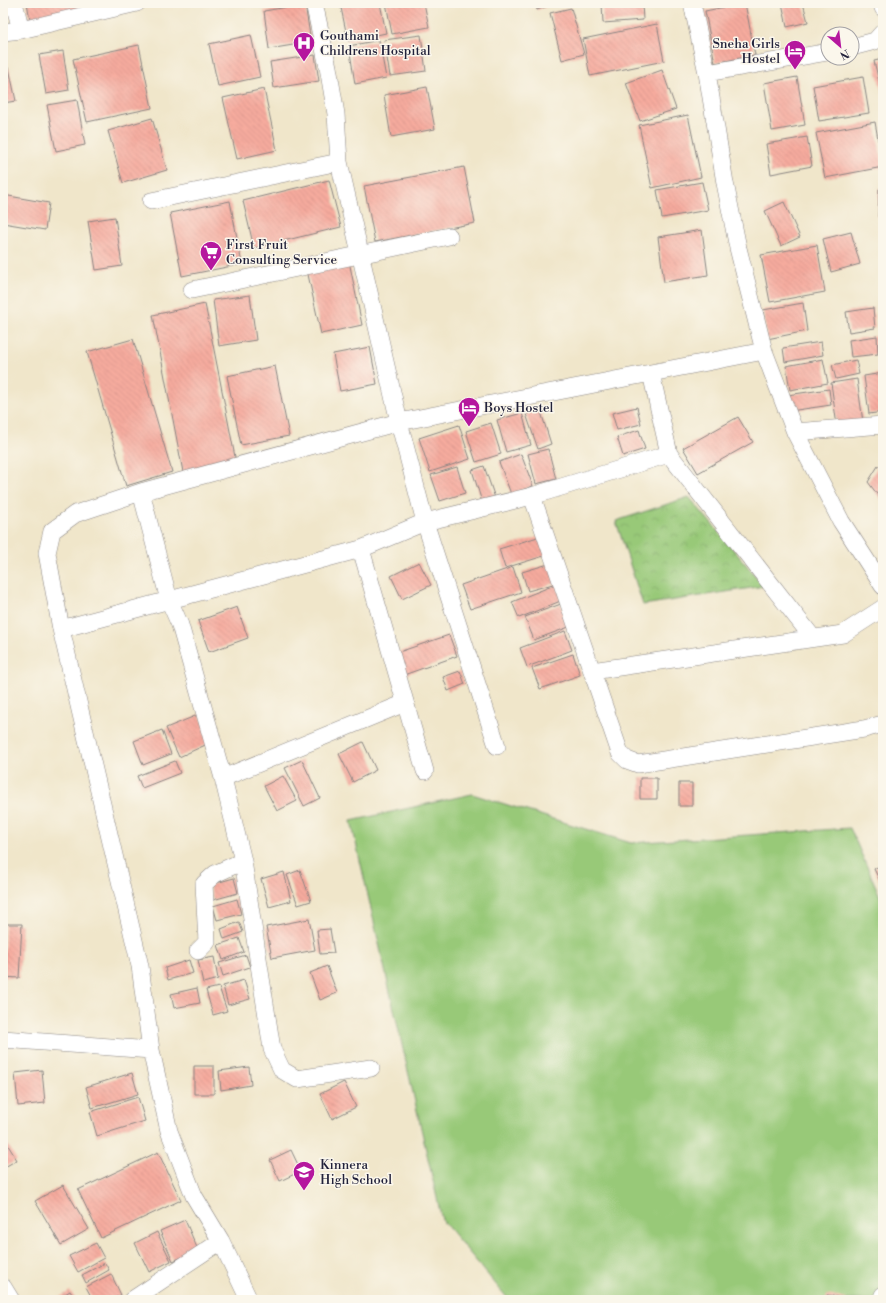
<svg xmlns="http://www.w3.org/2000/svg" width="886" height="1303" font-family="'Libre Bodoni',serif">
  <defs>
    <pattern id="park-crowns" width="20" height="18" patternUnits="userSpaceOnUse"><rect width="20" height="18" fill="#98c978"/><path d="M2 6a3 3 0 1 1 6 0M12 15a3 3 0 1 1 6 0" fill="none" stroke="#83ac69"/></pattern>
    <pattern id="building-back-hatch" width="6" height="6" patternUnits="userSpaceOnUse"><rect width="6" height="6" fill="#f6ab9e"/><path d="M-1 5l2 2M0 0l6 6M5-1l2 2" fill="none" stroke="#d39389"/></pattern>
  </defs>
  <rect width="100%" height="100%" fill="#fbf7ec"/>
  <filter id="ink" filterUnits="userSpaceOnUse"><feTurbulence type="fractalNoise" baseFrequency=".025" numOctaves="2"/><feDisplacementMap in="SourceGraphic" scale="8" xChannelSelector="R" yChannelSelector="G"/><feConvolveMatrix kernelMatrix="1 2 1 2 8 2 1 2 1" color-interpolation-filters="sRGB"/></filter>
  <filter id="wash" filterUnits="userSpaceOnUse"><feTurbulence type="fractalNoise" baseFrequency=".012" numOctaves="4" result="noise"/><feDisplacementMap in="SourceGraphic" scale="16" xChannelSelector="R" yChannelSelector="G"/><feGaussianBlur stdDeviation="0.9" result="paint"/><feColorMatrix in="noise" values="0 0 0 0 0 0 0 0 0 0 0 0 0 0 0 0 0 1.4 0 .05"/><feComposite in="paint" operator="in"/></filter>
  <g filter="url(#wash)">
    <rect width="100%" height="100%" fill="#f0e6ca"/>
    <path fill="#98c978" stroke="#5d765a" d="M472,794L631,843L850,828L883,903V1300H509L442,1220L351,821Z"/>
    <path fill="url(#park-crowns)" stroke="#5d765a" d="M689,497L764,586L643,605L616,521Z"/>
    <g id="blocks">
      <path fill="url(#building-back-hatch)" d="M27,3H78L80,15L31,25Z
        M340,3H380L386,33L348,41Z
        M386,3H424L429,27L392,34Z
        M535,3H556L537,10Z
        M602,3H642L643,20L603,23Z
        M745,3L755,55L715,63L705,11Z
        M782,3H803L808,22L787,27Z
        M305,4L311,42L269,49L264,11Z
        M571,8L584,54L562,60L550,13Z
        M657,24L664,61L590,76L583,39Z
        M251,35L260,77L218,86L209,44Z
        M421,35L426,71L390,76L384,40Z
        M379,40L386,78L355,84L349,46Z
        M139,45L152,108L87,122L73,59Z
        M63,51L69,90L46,94L39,55Z
        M315,55L319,81L274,88L270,62Z
        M883,59V93H882L874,61Z
        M9,68L16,101L3,103V69Z
        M662,70L676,109L640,121L626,83Z
        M797,77L805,125L772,131L764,83Z
        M863,77L869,113L819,121L813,86Z
        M427,87L435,129L391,137L384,95Z
        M264,89L277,150L237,159L223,98Z
        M77,100L85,145L56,151L47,105Z
        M688,115L701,177L652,188L639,125Z
        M152,118L167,170L123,183L108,131Z
        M875,122L883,167L825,178L816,133Z
        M807,137L812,166L771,174L766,144Z
        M464,167L475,223L375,242L364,186Z
        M329,180L341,227L254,248L243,201Z
        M702,182L708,210L662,218L657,190Z
        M879,189H883V217H878Z
        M3,195L49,203L45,230L3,223Z
        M230,201L242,264L182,276L170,213Z
        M784,202L800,237L781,246L765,211Z
        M115,217L122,266L96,270L88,221Z
        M702,230L708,275L664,282L658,237Z
        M851,232L860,264L831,272L823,239Z
        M817,245L825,292L770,302L761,255Z
        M349,261L362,325L321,334L307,270Z
        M250,295L256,340L219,346L213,300Z
        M803,303L807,331L767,339L763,310Z
        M205,304L236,462L183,472L153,315Z
        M873,308L875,328L849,332L846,312Z
        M877,336L878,354L851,357L849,340Z
        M133,339L172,472L126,486L87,352Z
        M821,342L823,355L785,362L783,348Z
        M370,347L377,384L340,391L333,354Z
        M823,359L828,383L790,390L786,366Z
        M856,360L859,374L836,379L832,365Z
        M275,366L289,436L241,445L227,376Z
        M883,373V412L869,414L864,376Z
        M857,379L863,422L837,426L831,383Z
        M829,389L831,405L790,411L787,395Z
        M637,407L641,424L617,430L612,413Z
        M540,409L551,444L538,449L526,414Z
        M522,413L531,445L506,452L497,420Z
        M738,417L753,442L698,473L683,448Z
        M491,423L501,454L476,462L466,431Z
        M459,425L470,459L430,472L419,438Z
        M639,430L645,449L623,456L617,437Z
        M548,449L556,479L536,484L528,454Z
        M521,454L533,486L511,494L499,462Z
        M484,466L495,498L482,502L472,470Z
        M878,466H883V502L868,482Z
        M457,467L465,493L440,501L431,475Z
        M541,536L547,555L505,568L499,549Z
        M419,562L431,585L402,599L391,576Z
        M555,562L560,582L528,591L522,572Z
        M513,567L521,592L470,609L461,585Z
        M557,584L563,600L519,618L512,602Z
        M561,604L569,627L534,640L525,617Z
        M237,607L248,638L209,652L198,621Z
        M565,631L572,650L527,667L520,648Z
        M449,635L457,656L401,676L393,654Z
        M573,654L580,675L540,689L532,668Z
        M460,671L465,684L448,691L443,677Z
        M200,714L212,742L179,757L166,728Z
        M162,730L171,754L143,765L134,741Z
        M363,742L376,770L353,782L339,754Z
        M302,760L320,798L304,806L285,768Z
        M175,761L180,773L142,788L137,776Z
        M283,776L297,801L277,811L264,786Z
        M640,778H657V799H640Z
        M679,783H692V806H679Z
        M883,864V887L874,869Z
        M300,870L311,901L298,905L287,875Z
        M284,872L291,901L269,907L261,879Z
        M234,878L238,893L213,900L209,885Z
        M237,899L241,914L217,920L213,906Z
        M309,919L315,950L272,958L266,927Z
        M239,922L243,932L224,939L221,929Z
        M5,924H22L19,978L3,977Z
        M330,929L334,953L320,954L317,930Z
        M239,938L244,952L223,960L218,945Z
        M246,955L250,967L223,976L219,963Z
        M214,957L218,979L203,983L198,960Z
        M189,960L193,973L168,980L165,968Z
        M327,966L337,993L320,1000L310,973Z
        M244,980L250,999L228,1005L223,986Z
        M219,987L227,1011L213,1015L206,990Z
        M197,988L200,1003L174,1008L171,994Z
        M194,1066H214V1094H194Z
        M249,1067L251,1085L221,1090L219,1071Z
        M42,1070L45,1103L18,1106L15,1073Z
        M132,1073L138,1094L92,1108L86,1087Z
        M344,1082L356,1107L332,1119L320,1094Z
        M138,1097L145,1121L97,1136L90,1112Z
        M3,1137L17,1160L3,1168Z
        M291,1150L301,1171L280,1181L270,1160Z
        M158,1152L181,1200L101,1238L78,1190Z
        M63,1185L89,1229L61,1245L35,1201Z
        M185,1220L198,1250L173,1261L160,1231Z
        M157,1232L171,1261L149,1272L135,1243Z
        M96,1243L104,1258L78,1272L69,1256Z
        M105,1263L109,1270L86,1283L82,1275Z
        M111,1274L121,1295L111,1300H93L86,1287Z
        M70,1291L76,1300H55Z
        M827,1295L846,1299V1300H826Z"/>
    </g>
  </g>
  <g filter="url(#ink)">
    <use href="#blocks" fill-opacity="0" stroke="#898482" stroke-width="1"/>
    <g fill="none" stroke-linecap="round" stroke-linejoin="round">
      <g stroke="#898482" stroke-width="18">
        <path id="minor" d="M14,3L21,30
          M314,3L328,67L336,114L339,162L399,422L425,522L497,746
          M692,3L707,73L725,183L738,248L764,351L795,432L841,521L883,586
          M882,3L883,8
          M3,32L21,30L137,3
          M852,47L875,41L883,32
          M707,73L828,52
          M151,201L339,162
          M192,290L449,236
          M651,373L669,454L813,638
          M795,432L883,425
          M141,492L169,600L180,625L223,778L243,861L272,1049L282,1070L297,1079L371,1068
          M532,496L620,753L627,760L638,764L864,729L883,724
          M361,549L425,771
          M61,629L361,549L425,522L532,496L669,454
          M592,671L843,634L883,608
          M223,778L405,703
          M198,951L207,942L204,884L215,874L243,861
          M3,1039L151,1050
          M3,1287L11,1300
          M132,1300L221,1241
          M249,1300L221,1241L194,1196L169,1131L151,1050L140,966L61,629L47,553L52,531L75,514L141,492L399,422L764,351
          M881,1300L883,1295"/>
      </g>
      <use href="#minor" stroke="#fff" stroke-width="17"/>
    </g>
  </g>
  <defs>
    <g id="hospital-pin" transform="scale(1.15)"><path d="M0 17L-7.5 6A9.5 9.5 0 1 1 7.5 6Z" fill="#b5179e" stroke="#fbf7ec"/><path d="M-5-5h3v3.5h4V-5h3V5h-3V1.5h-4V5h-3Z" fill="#fff"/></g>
    <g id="hotel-pin" transform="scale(1.15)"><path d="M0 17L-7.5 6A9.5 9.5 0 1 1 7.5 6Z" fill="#b5179e" stroke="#fbf7ec"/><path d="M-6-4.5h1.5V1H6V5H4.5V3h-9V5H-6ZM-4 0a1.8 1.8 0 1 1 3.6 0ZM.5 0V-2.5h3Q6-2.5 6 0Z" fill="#fff"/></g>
    <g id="supermarket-pin" transform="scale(1.15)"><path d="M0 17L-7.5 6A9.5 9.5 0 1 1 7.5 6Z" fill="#b5179e" stroke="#fbf7ec"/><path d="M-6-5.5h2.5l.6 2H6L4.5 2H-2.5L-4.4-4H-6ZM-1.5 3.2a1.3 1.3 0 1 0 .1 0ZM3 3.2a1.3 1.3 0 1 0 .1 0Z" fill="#fff"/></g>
    <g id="school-pin" transform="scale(1.15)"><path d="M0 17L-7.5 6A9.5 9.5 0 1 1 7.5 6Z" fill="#b5179e" stroke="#fbf7ec"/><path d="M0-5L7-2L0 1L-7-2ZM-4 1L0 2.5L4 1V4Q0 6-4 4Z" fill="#fff"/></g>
  </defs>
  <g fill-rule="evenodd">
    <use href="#hospital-pin" x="304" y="43"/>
    <use href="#hotel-pin" x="795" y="51"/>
    <use href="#supermarket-pin" x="211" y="252"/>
    <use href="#hotel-pin" x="469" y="408"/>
    <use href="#school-pin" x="304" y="1172"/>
  </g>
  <g text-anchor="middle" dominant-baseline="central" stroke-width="3" stroke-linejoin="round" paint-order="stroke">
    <g font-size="13" fill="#22223b" stroke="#fbf7ec" text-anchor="start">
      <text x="320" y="36">Gouthami<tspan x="320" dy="15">Childrens Hospital</tspan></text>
      <text x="780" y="44" text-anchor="end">Sneha Girls<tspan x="780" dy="15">Hostel</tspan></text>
      <text x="226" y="245">First Fruit<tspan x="226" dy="15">Consulting Service</tspan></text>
      <text x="484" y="408">Boys Hostel</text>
      <text x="320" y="1165">Kinnera<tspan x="320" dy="15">High School</tspan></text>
    </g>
  </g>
  <rect width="886" height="1303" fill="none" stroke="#fbf7ec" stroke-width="16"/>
  <g transform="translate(840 46) rotate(152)"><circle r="19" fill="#fbf7ec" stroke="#a4a2a5"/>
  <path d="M0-3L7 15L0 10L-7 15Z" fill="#b5179e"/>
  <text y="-6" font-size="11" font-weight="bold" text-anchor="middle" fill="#22223b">N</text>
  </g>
</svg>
